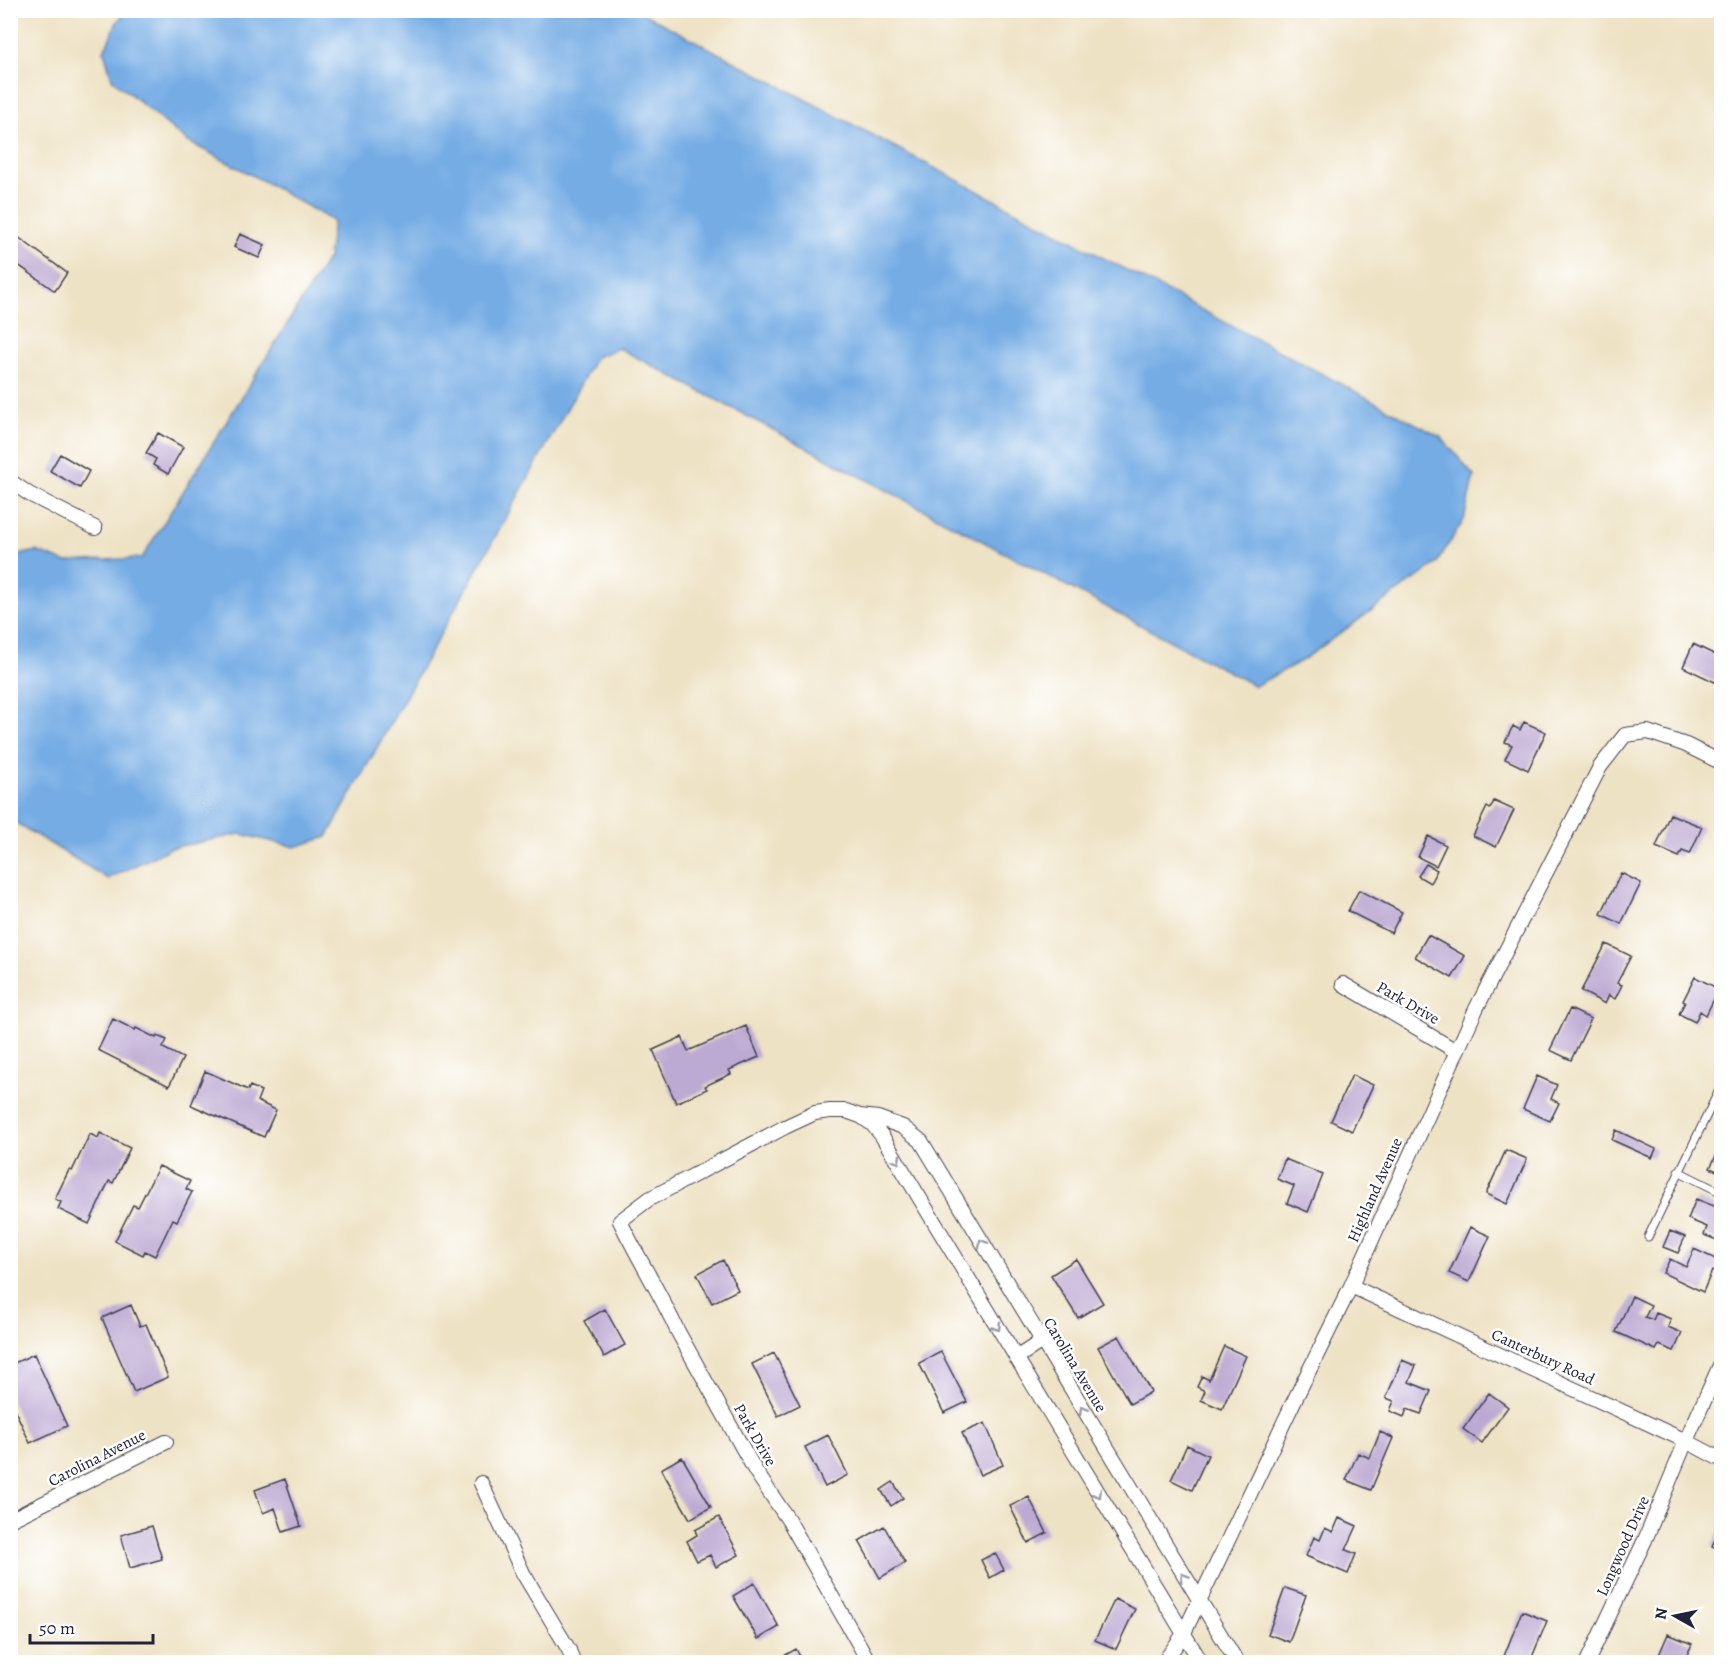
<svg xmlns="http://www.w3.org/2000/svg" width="1732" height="1673" font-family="Alegreya,serif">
  <rect width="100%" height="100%" fill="#fff"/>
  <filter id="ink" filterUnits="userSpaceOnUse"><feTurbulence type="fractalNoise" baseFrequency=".0167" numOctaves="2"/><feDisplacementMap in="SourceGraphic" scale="12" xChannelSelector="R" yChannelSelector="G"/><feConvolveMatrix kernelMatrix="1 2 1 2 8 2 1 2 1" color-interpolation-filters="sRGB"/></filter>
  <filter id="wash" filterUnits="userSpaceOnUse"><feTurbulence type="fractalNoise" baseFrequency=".008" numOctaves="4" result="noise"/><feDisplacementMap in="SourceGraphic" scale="24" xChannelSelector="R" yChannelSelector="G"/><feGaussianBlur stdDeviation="1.35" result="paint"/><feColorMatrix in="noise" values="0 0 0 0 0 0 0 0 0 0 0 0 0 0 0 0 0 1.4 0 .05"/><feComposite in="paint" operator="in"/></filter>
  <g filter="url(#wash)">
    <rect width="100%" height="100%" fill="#eee2c4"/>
    <path fill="#75ace4" stroke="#4c6790" stroke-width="1.5" d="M127,11H639L1441,437L1474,476L1464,520L1436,564L1303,660L1255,686L619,348L596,357L327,837L295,847L240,834L171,848L108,879L11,820V562L15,556L36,551L65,562L142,558L328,258L333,221L267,183L187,141L112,79L104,51L117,22Z"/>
    <g id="blocks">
      <path fill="#bdaad3" d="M240,234L265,245L259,258L234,247Z
        M18,237L67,273L55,291L10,259V247Z
        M158,433L183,447L168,474L153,465L156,459L146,453Z
        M60,454L89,471L80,488L50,471Z
        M1693,644L1722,658V680L1719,684L1683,667Z
        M1524,722L1546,732L1528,770L1505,759L1512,745L1505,742L1513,726L1520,730Z
        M1494,801L1514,810L1496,847L1473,836L1487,807L1490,809Z
        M1670,814L1702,827L1690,854L1682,851L1679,857L1656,847Z
        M1428,836L1446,845L1436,866L1418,857Z
        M1426,864L1437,870L1430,883L1418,876Z
        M1621,873L1641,883L1621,924L1601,914Z
        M1359,890L1402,912L1391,933L1348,911Z
        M1428,935L1465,956L1452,978L1415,957Z
        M1606,944L1631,956L1617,983L1622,985L1615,999L1609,995L1605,1004L1581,991Z
        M1695,977L1719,989L1706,1015L1700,1011L1695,1022L1679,1014L1685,1002L1683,1001Z
        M1570,1009L1591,1019L1571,1060L1550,1050Z
        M113,1019L135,1030L136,1028L156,1038L157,1036L167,1040L163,1048L183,1058L169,1086L98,1050Z
        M746,1026L759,1057L729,1070L731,1074L705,1086L707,1089L676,1103L653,1050L682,1037L688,1051Z
        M205,1071L248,1090L250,1086L261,1091L257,1101L276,1110L264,1137L191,1105Z
        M1352,1075L1373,1085L1352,1131L1331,1121Z
        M1537,1076L1557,1085L1551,1099L1559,1103L1550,1121L1523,1109Z
        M1616,1130L1656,1149L1652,1158L1612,1140Z
        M100,1133L130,1148L113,1183L109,1181L89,1224L58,1209L61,1202L55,1199L69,1170L72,1171L90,1134L98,1138Z
        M1722,1143V1173L1710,1168Z
        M1506,1150L1527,1159L1507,1204L1486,1194Z
        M1285,1159L1323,1175L1308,1212L1287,1203L1294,1186L1277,1179Z
        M159,1166L190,1181L186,1189L192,1192L177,1221L173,1219L155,1256L145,1251L143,1255L115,1241L133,1205L138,1207Z
        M1696,1199L1722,1209V1242L1704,1235L1707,1227L1688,1219Z
        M1470,1227L1490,1236L1469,1282L1449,1273Z
        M1670,1231L1685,1237L1678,1253L1663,1247Z
        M1694,1249L1720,1261L1715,1272L1712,1271L1703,1292L1663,1273L1670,1259L1686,1267Z
        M1076,1259L1103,1303L1078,1318L1051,1275Z
        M723,1260L738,1290L712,1303L697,1274Z
        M1632,1296L1651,1305L1645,1317L1653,1320L1656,1313L1671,1319L1668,1327L1682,1333L1674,1351L1659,1345L1656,1350L1616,1332Z
        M131,1305L140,1326L146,1324L168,1377L134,1392L102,1318Z
        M605,1309L625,1345L604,1357L584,1321Z
        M1119,1336L1151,1392L1130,1404L1098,1347Z
        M1224,1346L1246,1356L1222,1409L1201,1400L1205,1391L1197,1387L1202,1376L1209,1380Z
        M941,1352L967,1402L944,1413L919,1363Z
        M774,1353L800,1405L778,1416L752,1364Z
        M34,1354L67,1426L30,1443L10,1399V1365Z
        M1402,1360L1416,1366L1409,1382L1431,1391L1421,1414L1407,1409L1404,1417L1390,1411L1394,1401L1386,1398Z
        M1489,1393L1508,1407L1482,1443L1463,1429Z
        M985,1423L1003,1465L980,1475L962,1433Z
        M1380,1432L1393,1438L1371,1490L1346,1480L1358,1453L1370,1458Z
        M828,1435L848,1475L825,1487L805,1447Z
        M1187,1445L1208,1455L1192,1490L1171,1480Z
        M682,1457L711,1507L690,1519L661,1469Z
        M285,1479L301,1526L283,1532L275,1508L263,1513L255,1490Z
        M893,1482L903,1498L891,1506L881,1490Z
        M1029,1497L1047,1533L1028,1543L1010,1506Z
        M719,1517L739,1555L716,1567L710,1555L697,1561L687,1541L697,1535L695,1530Z
        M1339,1518L1357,1526L1346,1550L1356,1554L1348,1574L1306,1556L1314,1537L1320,1540L1325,1528L1333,1532Z
        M152,1526L162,1559L130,1568L121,1535Z
        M884,1526L905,1563L880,1578L859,1541Z
        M1722,1526V1551L1712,1546Z
        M995,1553L1004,1570L990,1578L981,1560Z
        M754,1583L779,1627L758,1639L733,1596Z
        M1285,1588L1306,1595L1289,1642L1268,1634Z
        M1115,1599L1135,1609L1116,1649L1095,1640Z
        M1522,1611L1547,1621L1530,1662H1520L1504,1656Z
        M1668,1634L1692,1644L1684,1662H1656Z
        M796,1649L803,1662H777L775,1661Z"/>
    </g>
  </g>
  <g filter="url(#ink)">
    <use href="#blocks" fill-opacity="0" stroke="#413f50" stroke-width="1.5"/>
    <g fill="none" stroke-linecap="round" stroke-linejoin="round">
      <g stroke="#413f50" stroke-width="9">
        <path id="service" d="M1678,1171L1722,1193
          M1648,1237L1722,1084"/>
      </g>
      <g stroke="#413f50" stroke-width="16">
        <path id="minor" d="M10,481L29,494L95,528
          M1343,984L1456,1051
          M862,1117L872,1124L882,1136L1201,1662
          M1351,1286L1686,1441L1722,1460
          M1016,1358L1042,1341
          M481,1483L523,1573L569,1650L573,1662
          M10,1520L166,1442
          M869,1662L789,1521L756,1472L677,1330C660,1293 638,1258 620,1221L649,1199L785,1127L815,1113L830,1111H846L860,1116L878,1118L903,1127L921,1141L1237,1662
          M1164,1662L1183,1635L1295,1399L1351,1286L1476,1009L1600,767L1625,735L1648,732L1686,745L1722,763
          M1587,1662L1645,1540L1686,1441L1722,1361"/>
      </g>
      <use href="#service" stroke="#fff" stroke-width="7"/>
      <use href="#minor" stroke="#fff" stroke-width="14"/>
    </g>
    <defs><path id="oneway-chevron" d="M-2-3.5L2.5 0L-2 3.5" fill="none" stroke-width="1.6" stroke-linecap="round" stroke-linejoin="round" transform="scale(1.5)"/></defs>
    <g stroke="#9c9ca7">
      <use href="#oneway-chevron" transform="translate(897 1160) rotate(59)"/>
      <use href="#oneway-chevron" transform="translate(982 1243) rotate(-121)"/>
      <use href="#oneway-chevron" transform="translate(997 1327) rotate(59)"/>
      <use href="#oneway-chevron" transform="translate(1083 1410) rotate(-121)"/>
      <use href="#oneway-chevron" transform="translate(1098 1494) rotate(59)"/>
      <use href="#oneway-chevron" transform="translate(1184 1577) rotate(-121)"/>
    </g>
  </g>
  <g text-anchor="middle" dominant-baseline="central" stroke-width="5" stroke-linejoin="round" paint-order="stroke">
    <g font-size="16" fill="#22223b" stroke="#fff">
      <text transform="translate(1408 1003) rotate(30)">Park Drive</text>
      <text transform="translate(1375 1190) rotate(-66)">Highland Avenue</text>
      <text transform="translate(1543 1357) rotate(25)">Canterbury Road</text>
      <text transform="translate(1075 1365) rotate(59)">Carolina Avenue</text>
      <text transform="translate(755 1435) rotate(60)">Park Drive</text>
      <text transform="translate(97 1458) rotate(-27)">Carolina Avenue</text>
      <text transform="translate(1623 1546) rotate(-66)">Longwood Drive</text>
    </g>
  </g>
  <rect width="1732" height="1673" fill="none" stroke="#fff" stroke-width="36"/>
  <g transform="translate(1675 1616) rotate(279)" stroke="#ffffff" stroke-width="4.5" paint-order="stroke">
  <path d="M0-4.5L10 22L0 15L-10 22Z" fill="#22223b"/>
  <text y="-9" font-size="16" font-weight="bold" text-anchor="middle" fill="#22223b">N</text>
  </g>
  <path d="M30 1634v9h123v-9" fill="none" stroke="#22223b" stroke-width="3"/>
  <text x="39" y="1634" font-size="18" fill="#22223b" stroke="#ffffff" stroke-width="4.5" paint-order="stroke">50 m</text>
</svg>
